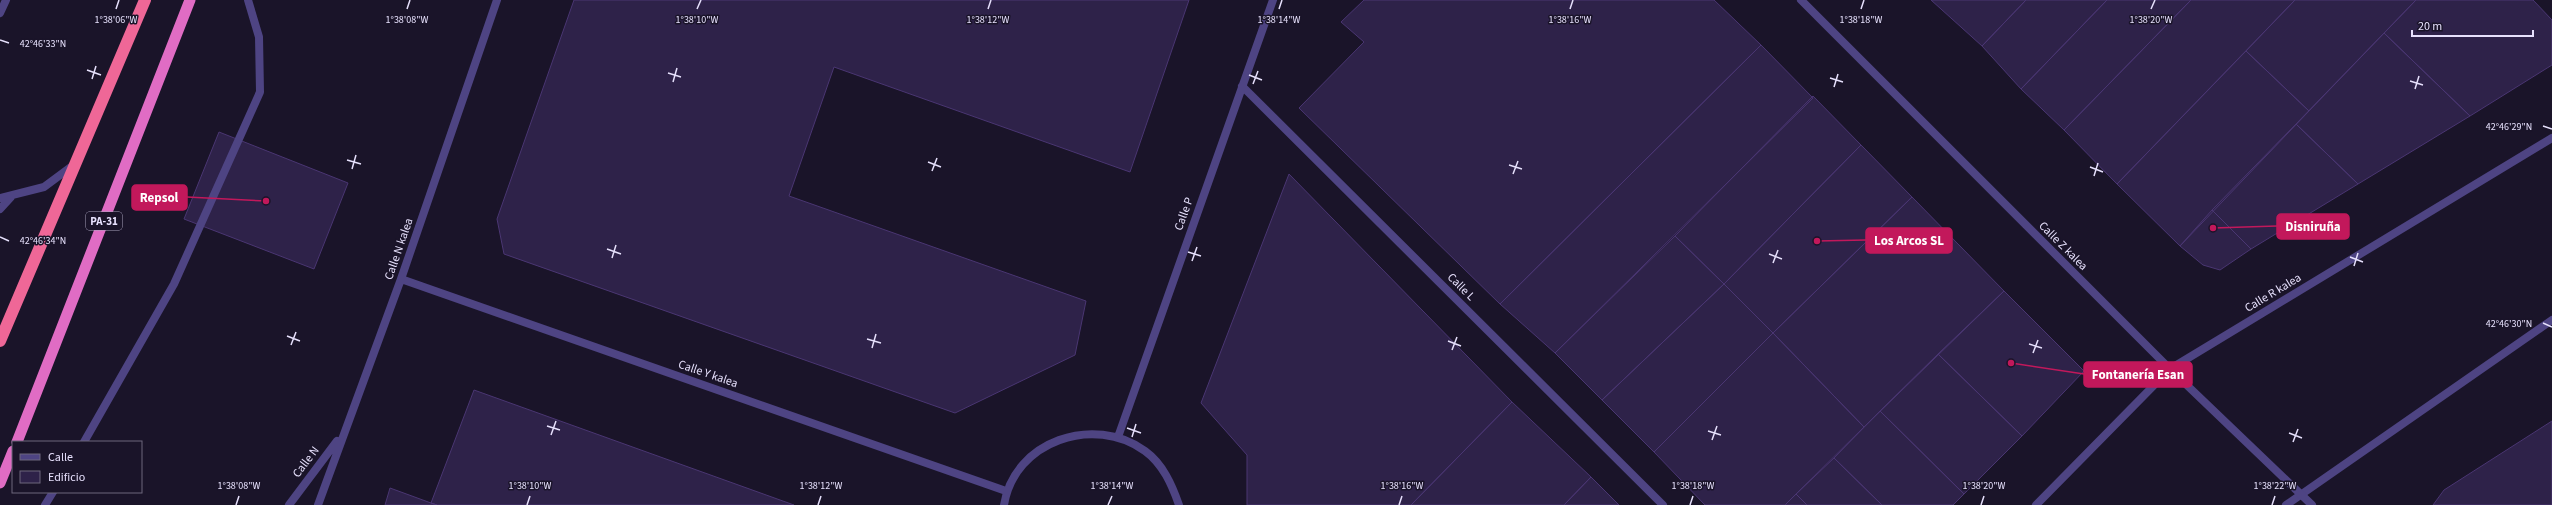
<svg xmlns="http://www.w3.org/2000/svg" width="2552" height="505" font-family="'Source Sans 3',sans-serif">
  <rect width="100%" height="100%" fill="#1a1429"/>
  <path fill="#2e2249" stroke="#4a3672" d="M574,0H1189L1130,172L834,67L789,196L1086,301L1075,355L955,413L504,254L497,219Z
    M1364,0H1714L1761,45L1500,304L1299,108L1364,42L1341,22Z
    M1931,0H2026L1982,46Z
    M2026,0H2107L2021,89L1982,46Z
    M2107,0H2191L2064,130L2021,89Z
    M2191,0H2295L2117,184L2064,130Z
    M2295,0H2416L2309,111L2246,51Z
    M2416,0H2533L2552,20V65L2470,116L2384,33Z
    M2384,33L2470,116L2358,184L2296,124Z
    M1761,45L1813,98L1555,353L1500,304Z
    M2246,51L2309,111L2180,246L2117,184Z
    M1813,96L1861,145L1724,284L1675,236Z
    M2296,124L2358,184L2251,249L2212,210Z
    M219,132L348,183L314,269L184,219Z
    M1861,145L1912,197L1773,333L1724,284Z
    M1289,174L1512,402L1411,505H1247V455L1201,403Z
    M1912,197L2004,291L1864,427L1773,333Z
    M2212,210L2251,249L2220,270L2203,265L2180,246Z
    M1675,236L1724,284L1602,400L1555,353Z
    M1724,284L1773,333L1654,452L1602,400Z
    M2004,291L2084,371L2022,436L1938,354Z
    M1773,333L1864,427L1785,505H1705L1654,452Z
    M1938,354L2022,436L1964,494L1880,411Z
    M474,390L794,505H437L431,503Z
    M1512,402L1591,477L1564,505H1411Z
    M1880,411L1964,494L1953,505H1882L1834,458Z
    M2552,421V505H2433L2444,490Z
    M1834,458L1882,505H1807L1796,494Z
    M1591,477L1619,505H1564Z
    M390,488L431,503L437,505H385Z
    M1796,494L1807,505H1785Z"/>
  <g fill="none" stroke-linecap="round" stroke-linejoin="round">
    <path stroke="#4e4483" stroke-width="8" d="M0,198L44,187L75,164
      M0,209L11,197"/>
    <path stroke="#4e4483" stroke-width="8" d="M0,13L6,0
      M1242,86L1663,505
      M401,279L1006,491
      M1118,437L1273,0
      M84,442L174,284L260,92L259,37L248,0
      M45,505L53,492
      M289,505L337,441
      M318,505L401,279L497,0
      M1004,505C1014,441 1094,414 1145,451C1163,464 1172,485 1179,505
      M2036,505L2170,369L2552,138
      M2286,505L2552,320"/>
    <path stroke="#4e4483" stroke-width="8" d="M1801,0L2170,369L2312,505"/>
    <path stroke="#e06cc4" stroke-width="11" d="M17,442L190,0
      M0,483L13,451"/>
    <path stroke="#ef6797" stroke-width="12" d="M0,341L145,0"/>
  </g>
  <path fill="none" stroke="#e6e0fc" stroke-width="1.5" d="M116,9L119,0M407,9L410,0M697,9L701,0M988,9L991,0M1279,9L1282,0M1570,9L1573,0M1861,9L1864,0M2151,9L2155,0M0,40L9,43M87,70L101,75M668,73L681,77M1249,75L1262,80M1830,78L1843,82M92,79L96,66M2410,81L2423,85M673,82L677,68M1253,84L1258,71M1834,87L1838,74M2415,89L2419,76M2543,126L2552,129M347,160L361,164M928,162L941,167M1509,165L1522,169M2090,167L2103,172M352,169L356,155M932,171L937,158M1513,174L1518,161M2094,176L2098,163M0,237L9,241M607,249L621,254M1188,252L1201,256M1769,254L1782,259M2350,257L2363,262M612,258L616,245M1192,261L1197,247M1773,263L1778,250M2354,266L2358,253M2543,323L2552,327M287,336L300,341M867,339L881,343M1448,341L1461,346M2029,344L2042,348M291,345L296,332M872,348L876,334M1452,350L1457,337M2033,353L2038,340M547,426L560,430M1127,428L1141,433M1708,431L1721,435M2289,433L2302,438M551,435L556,421M1132,437L1136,424M1712,440L1717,426M2293,442L2298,429M236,505L239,496M527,505L530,496M818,505L821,496M1108,505L1112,496M1399,505L1402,496M1690,505L1693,496M1981,505L1984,496M2272,505L2275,496"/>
  <g text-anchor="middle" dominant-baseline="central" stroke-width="3" stroke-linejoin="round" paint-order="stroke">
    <rect fill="#1a1429" stroke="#a9a3bd" stroke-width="1" x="86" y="212" width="36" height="18" rx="3"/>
    <g font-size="11" font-weight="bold" fill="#e6e0fc">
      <text x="104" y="221">PA-31</text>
    </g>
    <g font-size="12" fill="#e6e0fc" stroke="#1a1429">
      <text transform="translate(1184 214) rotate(-70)">Calle P</text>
      <text transform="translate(2063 246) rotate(45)">Calle Z kalea</text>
      <text transform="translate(399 249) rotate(-71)">Calle N kalea</text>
      <text transform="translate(1461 287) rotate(45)">Calle L</text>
      <text transform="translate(2273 293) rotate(-31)">Calle R kalea</text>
      <text transform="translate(708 374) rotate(19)">Calle Y kalea</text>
      <text transform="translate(306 462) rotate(-53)">Calle N</text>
    </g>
  </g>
  <g font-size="10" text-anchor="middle" fill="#e6e0fc" stroke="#1a1429" stroke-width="3" stroke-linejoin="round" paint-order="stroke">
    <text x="2151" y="23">1°38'20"W</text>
    <text x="407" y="23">1°38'08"W</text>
    <text x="697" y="23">1°38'10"W</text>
    <text x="988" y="23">1°38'12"W</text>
    <text x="1279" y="23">1°38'14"W</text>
    <text x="1570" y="23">1°38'16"W</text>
    <text x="116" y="23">1°38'06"W</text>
    <text x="1861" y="23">1°38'18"W</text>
    <text x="43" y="47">42°46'33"N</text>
    <text x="2509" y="130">42°46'29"N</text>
    <text x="43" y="244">42°46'34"N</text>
    <text x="2509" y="327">42°46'30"N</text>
    <text x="239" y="489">1°38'08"W</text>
    <text x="530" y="489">1°38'10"W</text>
    <text x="821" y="489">1°38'12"W</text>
    <text x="1112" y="489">1°38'14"W</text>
    <text x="1402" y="489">1°38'16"W</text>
    <text x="1693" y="489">1°38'18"W</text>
    <text x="1984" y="489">1°38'20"W</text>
    <text x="2275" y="489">1°38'22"W</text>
  </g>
  <path fill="none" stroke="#c2185b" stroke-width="1.5" d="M266 201L187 197M2213 228L2277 226M1817 241L1866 240M2011 363L2084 374"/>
  <g fill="#c2185b" stroke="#1a1429" stroke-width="1.5">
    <circle cx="266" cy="201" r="4"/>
    <circle cx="2213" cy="228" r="4"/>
    <circle cx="1817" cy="241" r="4"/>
    <circle cx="2011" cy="363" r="4"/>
  </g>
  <g fill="#c2185b" stroke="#c2185b" stroke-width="1.5">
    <rect x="132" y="185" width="55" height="25" rx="4"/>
    <rect x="2277" y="214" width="72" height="25" rx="4"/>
    <rect x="1866" y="228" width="86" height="25" rx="4"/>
    <rect x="2084" y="362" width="108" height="25" rx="4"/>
  </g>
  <g font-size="13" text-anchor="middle" font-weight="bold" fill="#fff">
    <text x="159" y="202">Repsol</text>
    <text x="2313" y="231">Disniruña</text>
    <text x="1909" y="245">Los Arcos SL</text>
    <text x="2138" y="379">Fontanería Esan</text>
  </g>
  <rect x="12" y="441" width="130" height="52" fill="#1a1429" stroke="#6c667d"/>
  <rect x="20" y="454" width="20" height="6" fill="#4e4483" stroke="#6c667d"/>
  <text x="48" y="461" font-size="12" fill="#e6e0fc">Calle</text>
  <rect x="20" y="471" width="20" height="12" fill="#2e2249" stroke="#6c667d"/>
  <text x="48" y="481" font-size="12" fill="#e6e0fc">Edificio</text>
  <path d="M2412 30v6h121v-6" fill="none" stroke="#e6e0fc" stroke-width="2"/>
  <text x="2418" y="30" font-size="12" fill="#e6e0fc" stroke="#1a1429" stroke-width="3" paint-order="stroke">20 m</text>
</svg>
